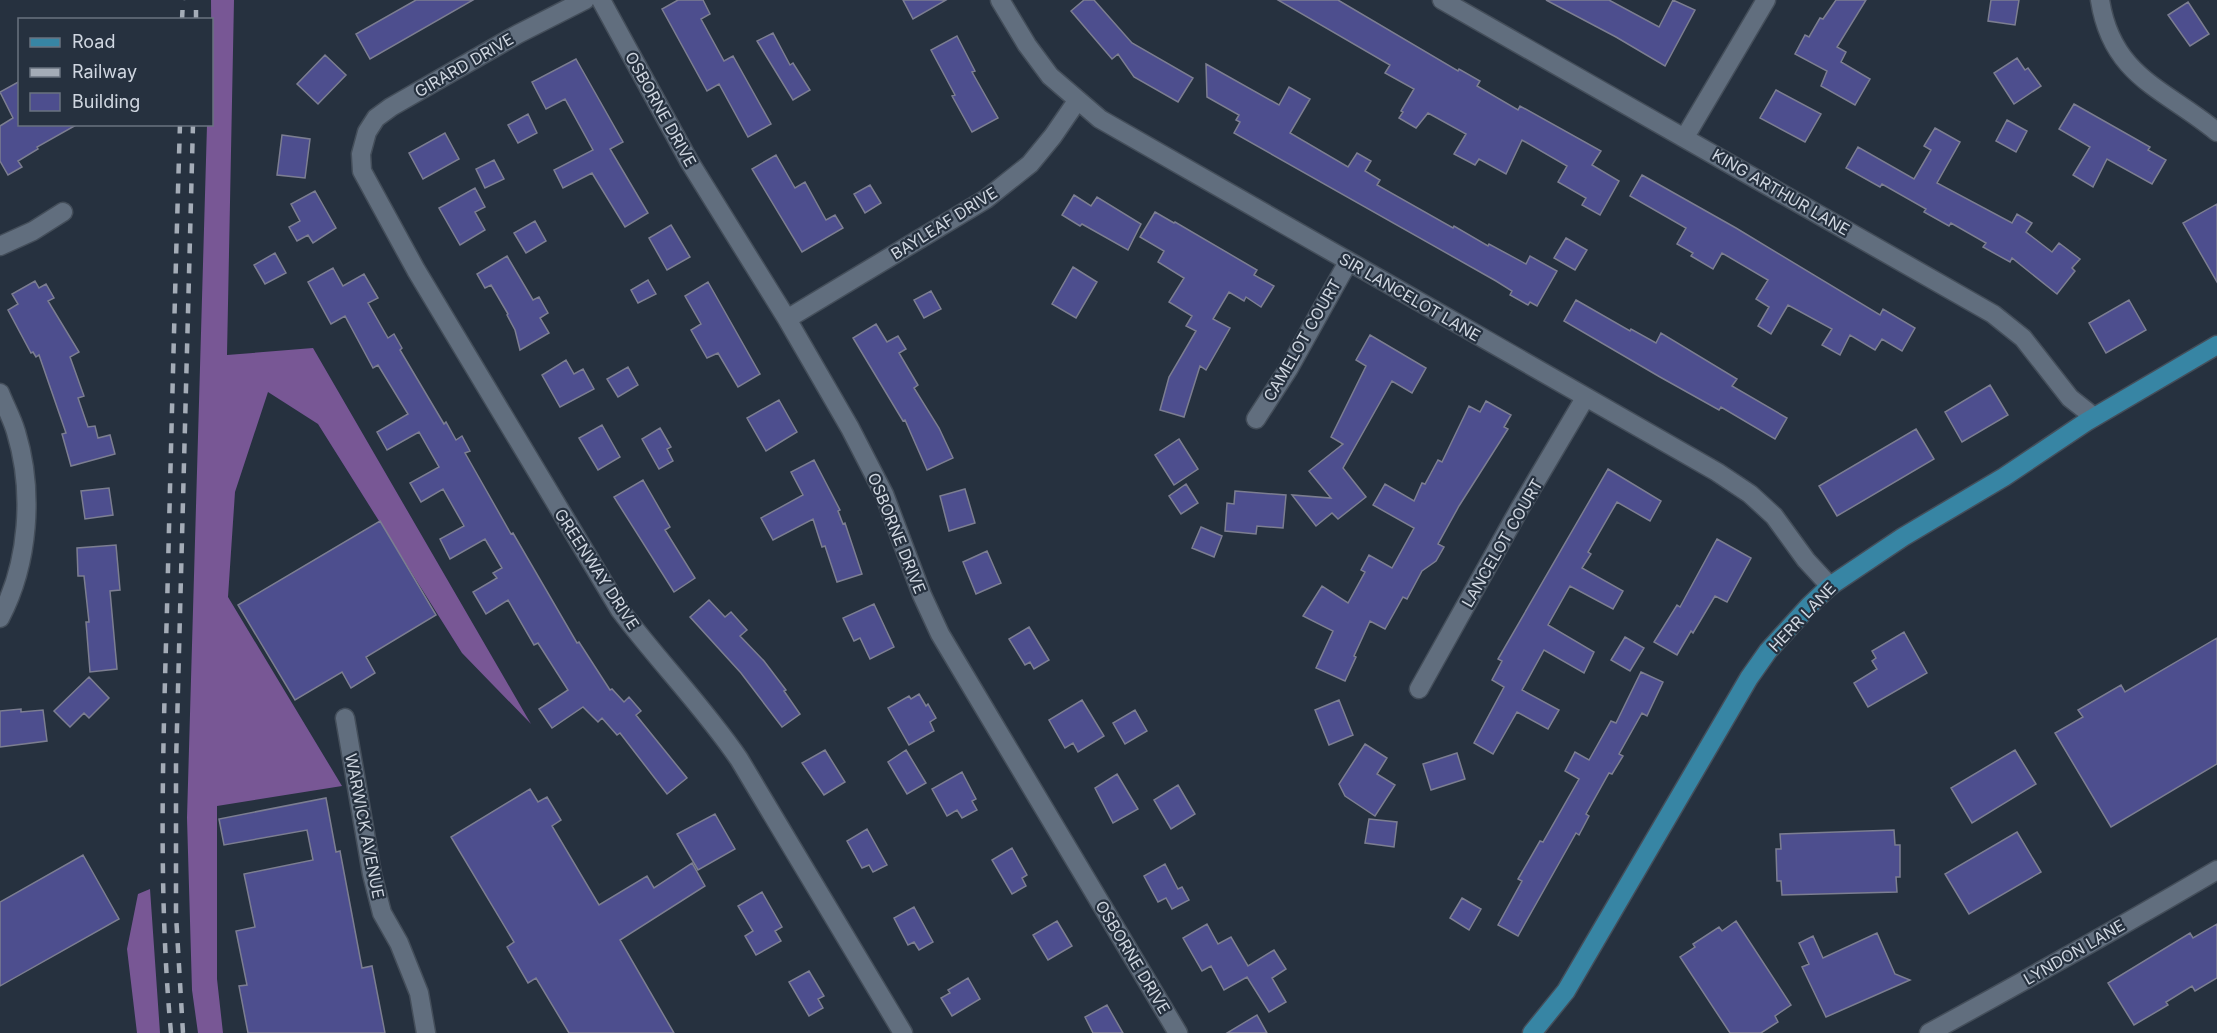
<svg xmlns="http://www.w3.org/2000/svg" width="2217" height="1033" font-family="Inter,sans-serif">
  <rect width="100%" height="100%" fill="#26313f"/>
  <path fill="#785795" d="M211,0H234L227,355L313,348L531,724L462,653L318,424L268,392L235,492L228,597L342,786L217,806V979L223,1033H198L192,990L187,818L207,125L212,124Z
    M150,889L160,1033H137L127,949L138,894Z"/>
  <path fill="#4d4e8e" stroke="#7c7e91" stroke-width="1.5" d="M416,0H473L370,59L356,34Z
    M678,0H703L710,14L701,19L724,61L733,56L771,124L748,137L719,84L707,91L662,9Z
    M903,0H946L913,19Z
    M1084,0H1094L1132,43L1193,78L1178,102L1134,77L1118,54L1112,59L1071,11Z
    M1278,0H1338L1458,71L1459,69L1480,81L1477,86L1518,110L1520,106L1601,151L1592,165L1619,181L1600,215L1582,205L1586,198L1558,182L1567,166L1522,140L1506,174L1479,159L1475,165L1454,154L1466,134L1428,113L1416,128L1399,118L1403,112L1401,111L1414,89L1385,73L1390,65Z
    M1546,0H1609L1659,27L1673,0L1695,10L1665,66L1616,37Z
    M1836,0H1866L1837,47L1846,52L1841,62L1870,79L1855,105L1821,86L1827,71L1795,54L1805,35L1809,37L1820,18L1823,19Z
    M1991,0H2019L2015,25L1988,21Z
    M2188,2L2209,34L2190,46L2168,15Z
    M773,33L790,65L793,63L810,90L793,100L757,41Z
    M957,36L975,71L972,72L998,118L972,132L952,96L955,95L931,50Z
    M325,55L346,75L318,104L297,84Z
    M2017,58L2025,70L2028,68L2041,86L2014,104L1994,73Z
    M576,59L623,142L610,149L648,213L625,227L592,173L563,188L554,170L593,150L565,99L546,109L532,82Z
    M1206,64L1279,105L1289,87L1310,99L1290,133L1348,167L1357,153L1371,161L1365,171L1380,180L1377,185L1453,228L1454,226L1488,246L1489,244L1526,264L1530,256L1557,271L1537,306L1530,302L1528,305L1510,295L1512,291L1496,281L1234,133L1240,122L1236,120L1239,115L1207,97Z
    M20,81V124H78L37,147L38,149L18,161L22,167L8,175L0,161V126L13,118L0,92Z
    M1776,90L1821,114L1805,142L1760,118Z
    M2074,104L2150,147L2148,150L2166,160L2152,184L2107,159L2093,187L2073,175L2090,147L2059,129Z
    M528,114L537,133L518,143L508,125Z
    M2007,120L2027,131L2016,152L1996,141Z
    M1935,128L1960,142L1937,183L2012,223L2017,214L2032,223L2026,232L2052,252L2059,243L2080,259L2072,268L2075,271L2057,294L2012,258L2010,262L1983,247L1986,243L1951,223L1949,226L1924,212L1926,209L1882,184L1880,187L1846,168L1858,147L1914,179L1931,150L1924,146Z
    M445,133L459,159L423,179L409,153Z
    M282,135L310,139L305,178L277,175Z
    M776,155L795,188L805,182L826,220L835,215L843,228L802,252L752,169Z
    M494,160L504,179L485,188L476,169Z
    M1642,175L1736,228L1880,315L1883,309L1915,328L1902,351L1882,339L1875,350L1850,335L1840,355L1822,345L1832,329L1788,305L1771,334L1758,326L1769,307L1756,299L1768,280L1722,253L1713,269L1691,256L1693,253L1677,244L1686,228L1630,196Z
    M870,185L881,203L865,213L854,194Z
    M475,188L485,207L475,212L485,230L460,245L439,208Z
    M315,191L336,228L313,243L308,235L297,241L289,227L300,221L291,204Z
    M1074,195L1091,206L1097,197L1141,224L1128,250L1082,224L1080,226L1062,215Z
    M2217,204V282L2183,223Z
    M1155,212L1174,223L1175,222L1257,270L1254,275L1274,286L1261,307L1246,297L1244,301L1229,292L1213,319L1230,328L1206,370L1200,366L1184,417L1160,410L1169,377L1196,331L1186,326L1192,316L1169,302L1184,278L1158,262L1164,251L1140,237Z
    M535,221L546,241L526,253L514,233Z
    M671,225L690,257L667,270L649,238Z
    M1566,238L1587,250L1575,270L1554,258Z
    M275,253L286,273L265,284L254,265Z
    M507,256L533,300L539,297L548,313L540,318L549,333L520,350L515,330L507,315L508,314L491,285L485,288L477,274Z
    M1073,267L1097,282L1076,318L1052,304Z
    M333,268L343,286L364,274L378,298L368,303L388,338L394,334L402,348L400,350L444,424L446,422L456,440L462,436L470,451L465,453L511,534L513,533L577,643L579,642L610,690L612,689L624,702L629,697L641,711L636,715L687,778L667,794L620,733L617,735L602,718L598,722L583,707L552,728L539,709L568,690L538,643L534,645L508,600L486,614L473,592L497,578L493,573L502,568L485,539L450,559L440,539L464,526L443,489L421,502L410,483L439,467L419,432L387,450L377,432L408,414L378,365L373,368L345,316L331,324L308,282Z
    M648,280L656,294L638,303L631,290Z
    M35,281L39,288L46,284L54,298L48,301L79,352L70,357L84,396L78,398L88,427L95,426L98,438L110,435L115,454L71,466L62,434L66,433L39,355L36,357L33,352L31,353L8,310L18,304L12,294Z
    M708,282L760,374L738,387L718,353L707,358L691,330L701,324L685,296Z
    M931,291L941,309L924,318L914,300Z
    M1576,300L1630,331L1631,329L1656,343L1661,333L1737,379L1732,386L1787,418L1775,439L1721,407L1719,410L1660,377L1564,321Z
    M2129,300L2146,330L2106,353L2089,323Z
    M876,324L887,342L898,336L906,349L899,353L918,385L914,388L939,428L953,458L927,470L905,420L903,421L853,338Z
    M1370,335L1426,368L1412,393L1392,381L1343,468L1366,497L1338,519L1332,513L1316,526L1292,495L1331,498L1309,471L1343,444L1331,437L1366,366L1356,360Z
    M566,360L574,374L583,369L594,389L560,407L542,375Z
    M628,367L638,385L618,397L607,379Z
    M1990,385L2008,415L1962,442L1945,412Z
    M779,400L797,432L766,451L747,418Z
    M1486,401L1511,415L1504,427L1508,429L1459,506L1438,544L1444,547L1436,561L1422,571L1407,599L1403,597L1385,629L1370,621L1354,656L1356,657L1345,681L1316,668L1333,631L1303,616L1322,586L1348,603L1365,572L1361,570L1369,555L1392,568L1414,528L1373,505L1385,484L1414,501L1422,483L1425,484L1438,460L1442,462L1469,406L1480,412Z
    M602,425L620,457L598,470L579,438Z
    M660,428L671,447L667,449L673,461L659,469L642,439Z
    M1916,429L1934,459L1837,516L1819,486Z
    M1179,439L1198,469L1174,485L1155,455Z
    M814,460L840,510L838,511L843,524L845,523L862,574L837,582L825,546L822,547L813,519L773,540L761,518L803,495L791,472Z
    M1608,469L1661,501L1650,521L1617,502L1588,552L1591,554L1582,568L1623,591L1613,609L1570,586L1548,625L1594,652L1584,673L1544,650L1522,690L1559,710L1548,729L1517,712L1493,754L1474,743L1504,687L1492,680L1502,661L1498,659Z
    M643,480L670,527L665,530L695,578L674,592L614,497Z
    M1186,484L1198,503L1181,514L1169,496Z
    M109,488L113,515L85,519L81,491Z
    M965,489L975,523L949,531L940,496Z
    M1235,491L1286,495L1283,528L1257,526L1256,534L1225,531L1227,503L1234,504Z
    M380,521L436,615L366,657L375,673L351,688L342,672L295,700L238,605Z
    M1201,527L1222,536L1214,557L1192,548Z
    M1717,539L1751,558L1727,602L1715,596L1693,633L1691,631L1677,655L1654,642L1677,605L1680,607Z
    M116,545L120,590L110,591L117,669L90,672L86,622H89L84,576H78L77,548Z
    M987,551L1001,583L976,594L963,562Z
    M709,600L725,617L731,612L747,630L740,636L764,661L786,690L784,691L800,714L782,727L741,673L690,617Z
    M874,604L894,647L870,659L860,638L854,641L843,618Z
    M1029,627L1049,660L1034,669L1030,662L1025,665L1009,639Z
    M1904,632L1927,673L1868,707L1854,683L1877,669L1872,661L1876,658L1872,651Z
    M1625,637L1644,648L1630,671L1611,660Z
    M2217,638V764L2111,827L2055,733L2083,717L2078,710L2121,685L2125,692Z
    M1641,672L1663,682L1647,716L1642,713L1619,754L1623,756L1612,774L1609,773L1586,814L1589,816L1579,835L1576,833L1518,936L1498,925L1522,881L1518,879L1540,841L1543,842L1579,779L1565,771L1575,752L1589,760L1611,721L1616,723Z
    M89,677L109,698L89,718L84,713L70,727L54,711Z
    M919,694L926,706L928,704L936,718L930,722L934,731L909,745L888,708L909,696L911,699Z
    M1082,700L1104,736L1078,752L1073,743L1065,748L1049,720Z
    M1339,700L1353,735L1329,745L1315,710Z
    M21,709V712L43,710L47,741L0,747V711Z
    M1135,710L1147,731L1125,744L1113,723Z
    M1365,744L1387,758L1377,774L1395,785L1375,816L1345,796L1339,784Z
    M825,750L845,782L824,795L802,763Z
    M906,750L926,783L907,794L888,762Z
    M2015,750L2036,784L1972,823L1951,788Z
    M1457,753L1465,779L1431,790L1423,764Z
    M962,772L976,799L972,801L977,810L962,818L957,810L947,816L932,789Z
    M1117,774L1138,809L1113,823L1095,788Z
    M1178,785L1195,814L1171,829L1154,800Z
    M530,789L538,802L547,797L561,820L552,826L599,905L647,876L654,888L692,863L705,886L620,940L674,1033H569L536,978L528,983L507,947L514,942L451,837Z
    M326,798L336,852L340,851L362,968L372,966L385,1033H248L239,986L247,985L236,931L255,927L244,874L313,860L307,830L224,845L219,819Z
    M715,814L735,849L698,870L677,834Z
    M1369,819L1397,822L1394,847L1365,843Z
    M867,829L887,865L873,872L869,865L862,868L847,841Z
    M1894,830L1895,845H1900V877H1896L1897,892L1782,895L1781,881H1777L1776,849H1781L1780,834Z
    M2017,832L2041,872L1969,914L1945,874Z
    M1012,848L1027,875L1022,878L1026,886L1012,894L992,860Z
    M83,855L119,919L0,986V902Z
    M1165,864L1178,889L1182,887L1189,900L1172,909L1166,898L1158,902L1144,876Z
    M762,892L782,927L775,931L781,941L756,955L745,936L753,931L738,906Z
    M1462,898L1481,909L1469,930L1450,918Z
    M914,907L933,942L919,950L914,942L908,945L894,918Z
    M1057,921L1072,946L1048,960L1033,935Z
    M1736,921L1791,1005L1775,1016L1778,1022L1761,1033H1730L1680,957L1695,947L1693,944L1719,927L1722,931Z
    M1207,924L1218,944L1231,937L1248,966L1274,950L1286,969L1272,978L1286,1002L1269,1012L1247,977L1224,990L1211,966L1202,971L1183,938Z
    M2217,924V978L2195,991L2192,986L2166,1002L2168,1005L2134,1025L2108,983L2190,933L2193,938Z
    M1877,933L1895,974L1910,980L1826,1017L1802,967L1809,964L1799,943L1813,936L1823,958Z
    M809,971L824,996L818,999L823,1008L809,1016L789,982Z
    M968,978L980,999L952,1016L941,998L950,993L948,990Z
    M1107,1005L1123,1033H1093L1085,1017Z
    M1257,1015L1267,1033H1227Z"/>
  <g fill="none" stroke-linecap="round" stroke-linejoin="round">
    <g stroke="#444e5a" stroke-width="21">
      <path id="minor" d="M585,0L518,34L391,107L376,118L367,132L361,154L362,171L416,270L620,610C658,661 703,706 739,759L903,1033
        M601,0L689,161L787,319L850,428L884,494L922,595L940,634L1178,1033
        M1000,0L1027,45L1050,76L1100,119L1717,472L1750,494L1774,516L1806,560L1830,586
        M1442,0L1993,314L2023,338L2070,398L2094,417
        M2100,0C2112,77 2165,89 2217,132
        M1685,137L1766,0
        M0,246L33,231L63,212
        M787,319L986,199L1030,164L1053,136L1077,101
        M0,393C5,406 12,418 16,432C34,491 29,563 0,618
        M1256,419L1289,368L1348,262
        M1419,689L1520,508L1585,398
        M345,718L372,874L382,913L399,943L419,993L426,1033
        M1929,1033C2026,980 2122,926 2217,870"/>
    </g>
    <g stroke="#444e5a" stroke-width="21">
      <path id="major" d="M1532,1033L1566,991L1749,678L1768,651L1809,606L1830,586L1903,537L2004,477L2086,422L2217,345"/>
    </g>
    <use href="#minor" stroke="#616e7e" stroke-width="18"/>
    <use href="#major" stroke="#3785a4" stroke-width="18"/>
    <path stroke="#a4acb7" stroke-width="4.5" stroke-dasharray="10 10" stroke-linecap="butt" d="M182,20L183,0
      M196,20V0
      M171,1033C158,892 163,750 167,609C171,447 175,286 180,124
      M183,1033L176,915V764L193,124"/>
  </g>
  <g text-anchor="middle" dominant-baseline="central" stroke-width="4.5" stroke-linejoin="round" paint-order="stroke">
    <g font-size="16" fill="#d0d7e1" stroke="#26313f">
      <text transform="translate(464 65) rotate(-30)">GIRARD DRIVE</text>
      <text transform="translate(661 109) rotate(61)">OSBORNE DRIVE</text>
      <text transform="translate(1781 192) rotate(30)">KING ARTHUR LANE</text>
      <text transform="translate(944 223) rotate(-32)">BAYLEAF DRIVE</text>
      <text transform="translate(1410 297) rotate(30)">SIR LANCELOT LANE</text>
      <text transform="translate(1302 340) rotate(-60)">CAMELOT COURT</text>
      <text transform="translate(897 533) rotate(68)">OSBORNE DRIVE</text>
      <text transform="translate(1502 543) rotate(-60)">LANCELOT COURT</text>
      <text transform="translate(597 569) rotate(57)">GREENWAY DRIVE</text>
      <text transform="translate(1802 617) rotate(-46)">HERR LANE</text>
      <text transform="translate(365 826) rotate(79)">WARWICK AVENUE</text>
      <text transform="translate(2074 952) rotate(-30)">LYNDON LANE</text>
      <text transform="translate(1133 957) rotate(59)">OSBORNE DRIVE</text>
    </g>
  </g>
  <rect x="18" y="18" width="195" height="108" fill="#26313f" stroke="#6a7380" stroke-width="1.5"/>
  <rect x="30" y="38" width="30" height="9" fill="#3785a4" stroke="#6a7380" stroke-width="1.5"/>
  <text x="72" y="48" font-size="18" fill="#d0d7e1">Road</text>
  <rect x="30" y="68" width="30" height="9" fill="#a4acb7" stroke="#6a7380" stroke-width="1.5"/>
  <text x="72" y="78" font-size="18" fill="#d0d7e1">Railway</text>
  <rect x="30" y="93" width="30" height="18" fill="#4d4e8e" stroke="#6a7380" stroke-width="1.5"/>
  <text x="72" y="108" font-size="18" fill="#d0d7e1">Building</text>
</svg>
